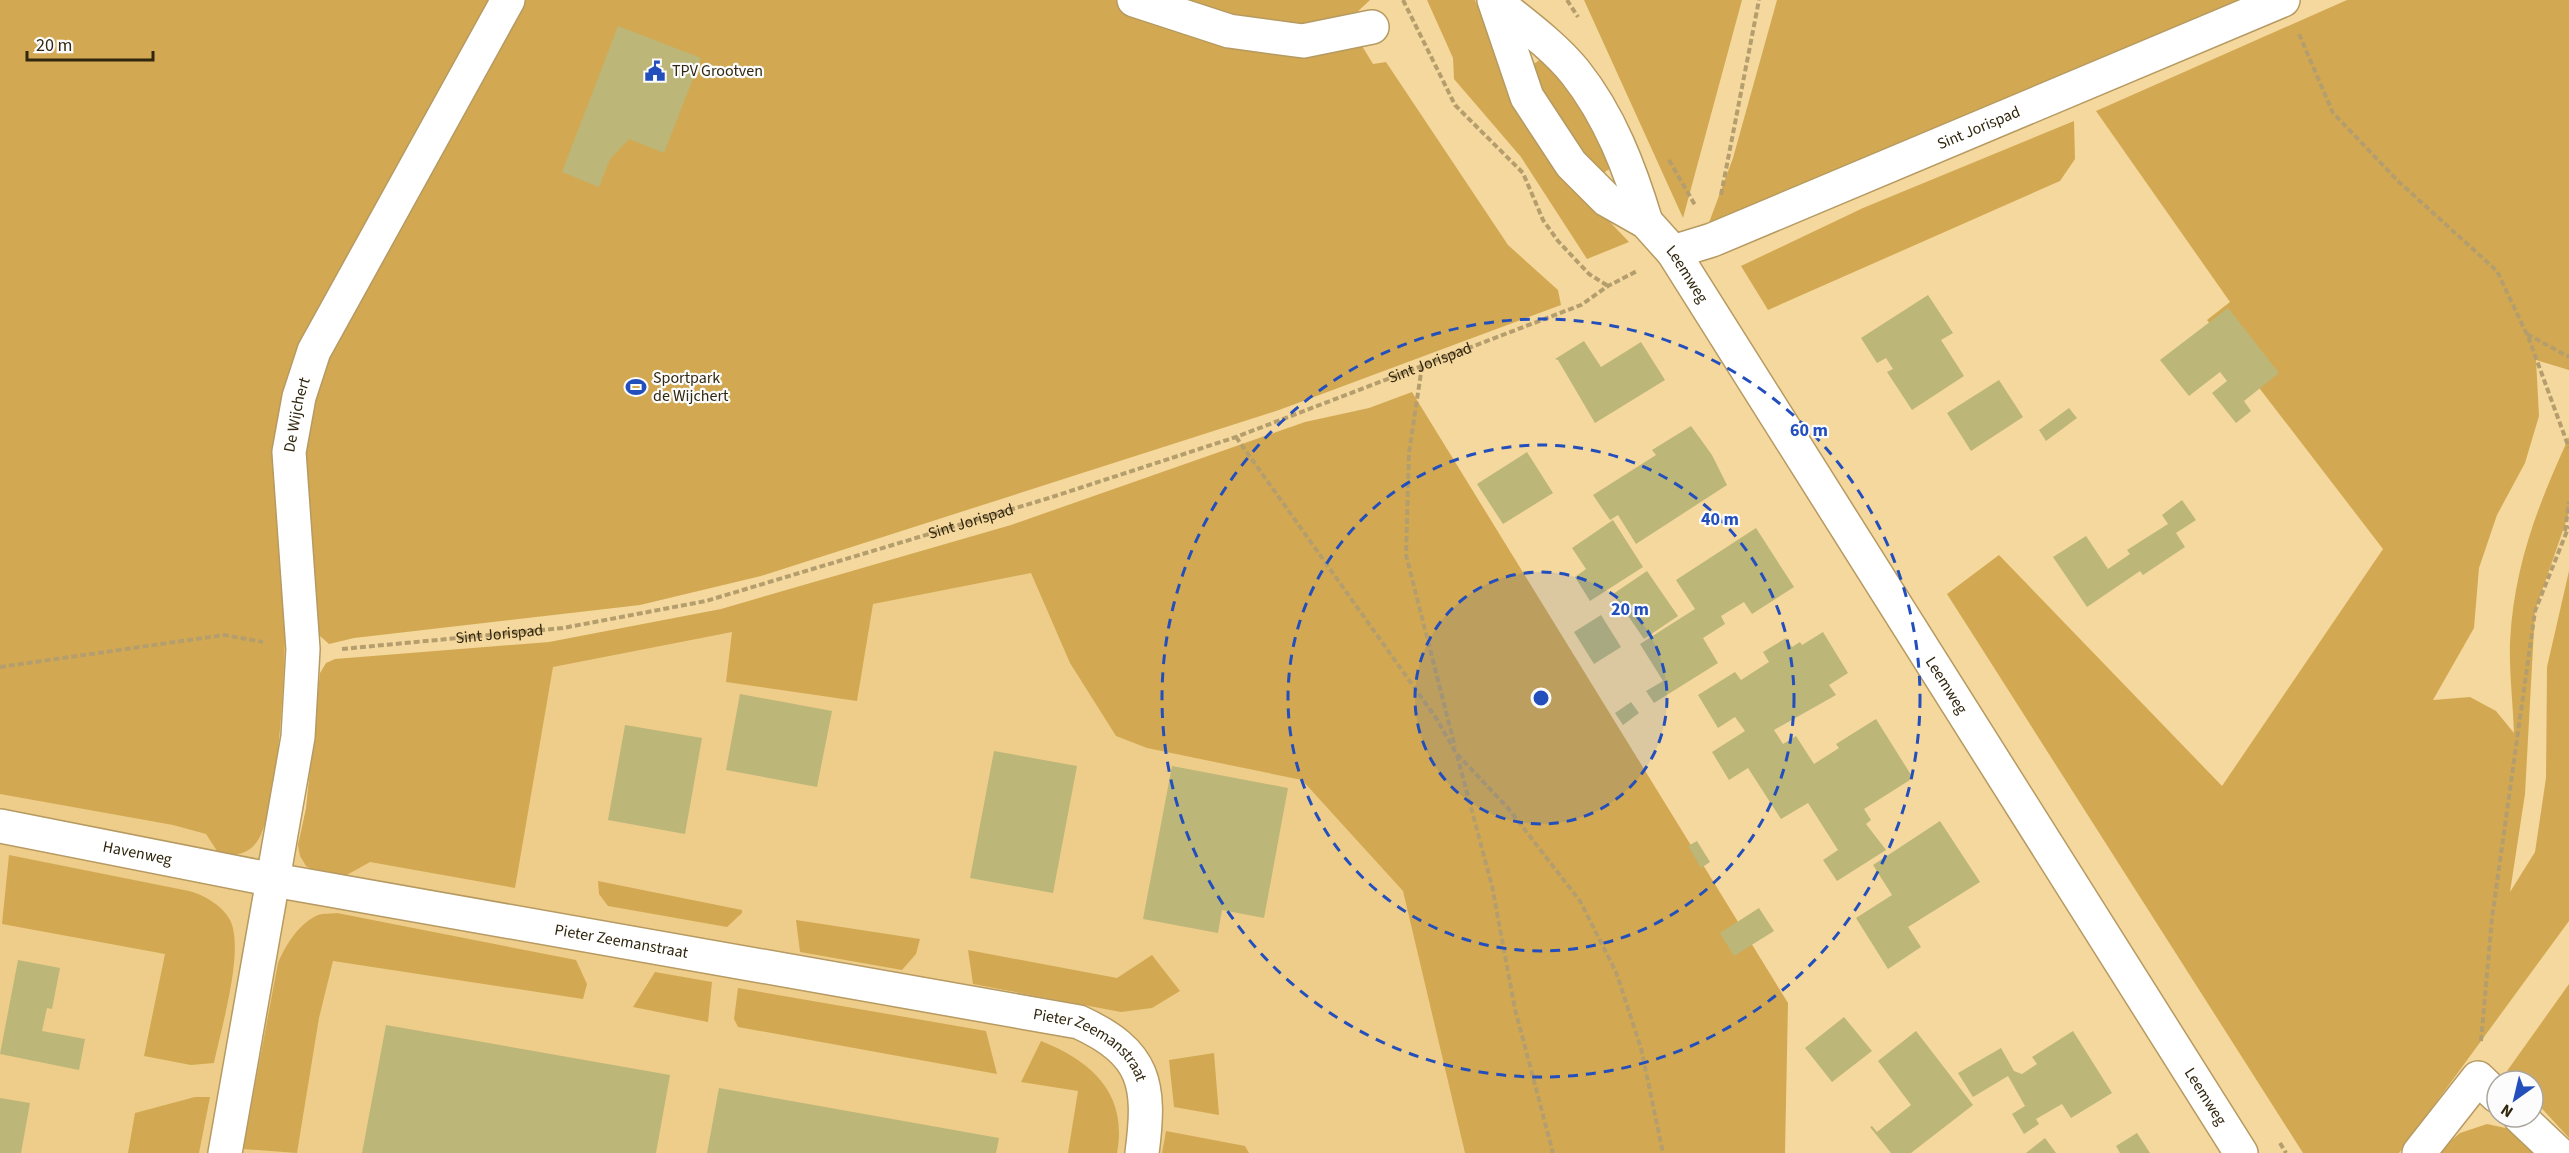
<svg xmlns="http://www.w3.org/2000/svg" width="2569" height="1153" font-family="'Source Sans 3',sans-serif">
  <rect width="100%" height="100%" fill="#f5d89d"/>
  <path fill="#eecd8a" d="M1076,548L1320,768L1441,940L1489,1153H0V780L509,882L555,655Z"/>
  <path fill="#d2a952" d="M0,0H1370L1354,15L1345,18L1373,64L1386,62L1508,245L1558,290L1561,305L1279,410L761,576L640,605L354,638L329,644L311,628L285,627C285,667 279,816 256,843C246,856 234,855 219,854L206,834L173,825L0,794Z
    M1427,0H1475L1514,98L1567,177L1629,242L1587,259L1521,157L1454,79L1453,58Z
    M1584,0H1742L1683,218Z
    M1777,0H2272L1707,228L1733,158Z
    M2347,0H2569V370L2536,360L2539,416L2525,463L2497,515L2479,568L2474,628L2433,700L2470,697L2496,711L2514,733C2513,703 2509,672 2510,642C2514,565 2538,505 2569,437V513L2535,611L2525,794L2510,892L2535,852L2546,778L2547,667L2569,571V921L2399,1153H2303L1947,594L1999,555L2222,786L2383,549L2207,320L2230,302L2096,111Z
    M1546,56L1568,82L1615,165L1599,176L1578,155L1527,68Z
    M2074,121L2075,159L2060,181L1768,310L1741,266L1863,208Z
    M1412,392L1788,1003L1785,1153H1465L1403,891L1302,780L1147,748L1116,736L1070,663L1031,573L873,604L857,701L726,682L732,632L553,667L515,888L370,862L345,876L317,872L306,866L300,856L298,845L306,808L320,673L326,663L335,659L549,642L721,609L1011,525L1305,422L1369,408Z
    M9,855L189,891C204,895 222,905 230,920C245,949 221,1029 214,1063L191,1065L144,1056L165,954L2,924Z
    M598,881L742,910V913L727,927L608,906L599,894Z
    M337,913L576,960L587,984L583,999L333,961L319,1018L297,1153L243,1149L278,963C285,946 299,923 318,915C323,913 332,914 337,913Z
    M796,920L920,939L916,954L902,970L800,952Z
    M968,950L1117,978L1152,955L1180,991L1152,1008L1121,1012L973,984Z
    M655,972L712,982L708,1022L633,1007Z
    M2569,984V1138L2533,1099V1081H2516L2507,1071Z
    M738,988L986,1031L997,1074L738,1027L734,1019Z
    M1041,1041C1092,1061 1128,1094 1117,1153H1068L1078,1091L1021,1082Z
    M1214,1053L1219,1115L1174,1107L1169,1060Z
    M195,1097H210L199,1153H128L135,1113Z
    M2487,1124L2510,1129L2547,1153H2436L2460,1133Z
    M1166,1131L1245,1146L1249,1153H1162Z"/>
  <path fill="#bcb679" d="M618,26L701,58L664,153L629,139L610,159L599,187L562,172Z
    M1928,295L1953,333L1941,340L1964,376L1912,410L1887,372L1893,369L1886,358L1877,363L1861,338Z
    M2228,308L2279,373L2244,401L2251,411L2236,423L2212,393L2227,381L2220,372L2189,396L2160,360Z
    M1584,341L1601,367L1641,342L1665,380L1595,423L1558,360L1555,359Z
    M1999,380L2023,417L1971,451L1947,413Z
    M2069,408L2077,418L2046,441L2039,430Z
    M1691,426L1712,455L1727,485L1636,544L1618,515L1610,520L1593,495L1656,455L1652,450Z
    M1527,452L1553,493L1503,524L1477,484Z
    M2182,500L2196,520L2176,533L2185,547L2143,575L2140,571L2087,607L2053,557L2086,536L2108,569L2130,554L2127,550L2168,524L2162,515Z
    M1613,520L1643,567L1590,601L1575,577L1586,569L1572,548Z
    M1756,528L1794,587L1752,614L1744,602L1721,616L1725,624L1703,638L1718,663L1654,703L1646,691L1663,681L1640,644L1695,609L1676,580Z
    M1647,571L1678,616L1644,639L1613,594Z
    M1601,615L1621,647L1594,664L1574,632Z
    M1823,632L1848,673L1829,685L1836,695L1774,730L1783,744L1796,736L1814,764L1839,748L1836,744L1876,719L1913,778L1864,809L1871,820L1866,824L1886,850L1837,881L1823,860L1838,850L1808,803L1781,819L1748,768L1729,780L1712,752L1745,731L1735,717L1718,728L1698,695L1735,672L1741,680L1769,662L1763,652L1786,638L1792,647L1800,642L1802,645Z
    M740,694L832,711L817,787L726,770Z
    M1631,702L1639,713L1623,725L1615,713Z
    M625,725L702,738L685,834L608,820Z
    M994,751L1077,766L1053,893L970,878Z
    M1172,766L1288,788L1264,918L1222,910L1218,933L1143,919Z
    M1940,821L1980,882L1908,927L1921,947L1888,969L1856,918L1892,895L1873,865Z
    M1697,841L1710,862L1701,868L1688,846Z
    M1759,908L1774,931L1734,956L1720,933Z
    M18,960L60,968L52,1009L47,1008L42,1031L85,1039L79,1070L0,1054Z
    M1844,1017L1872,1051L1832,1082L1805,1048Z
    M386,1025L670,1075L656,1153H362Z
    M1916,1031L1973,1105L1911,1153H1891L1870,1127L1872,1126L1877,1132L1911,1105L1878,1061Z
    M2073,1031L2112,1093L2071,1118L2062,1104L2036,1119L2039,1124L2024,1134L2012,1114L2025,1106L2008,1076L1973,1097L1958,1073L2001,1048L2014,1071L2022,1074L2037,1064L2032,1057Z
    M719,1088L999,1138L996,1153H707Z
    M0,1098L30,1103L21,1153H0Z
    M2137,1133L2150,1153H2120L2116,1146Z
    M2045,1138L2056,1153H2026Z"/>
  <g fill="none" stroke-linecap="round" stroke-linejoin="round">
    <g stroke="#b69a61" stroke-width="36">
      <g id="minor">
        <path d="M1134,0L1229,31L1303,41L1372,27"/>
        <path id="s2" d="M1673,252L1712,240L2283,0"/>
        <path id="s3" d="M0,826L274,880L1079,1022C1146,1053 1151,1084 1142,1153"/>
        <path d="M2520,1117L2558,1153"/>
        <path id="s4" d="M225,1153L298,737L303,649L289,452L299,397L314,351L508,0"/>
        <path d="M2419,1153L2478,1078L2497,1096"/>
      </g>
    </g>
    <g stroke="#b69a61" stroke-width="36">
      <g id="tertiary">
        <path id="s5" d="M1494,0L1527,97L1571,164L1607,200L1646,222L1673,252L2241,1153"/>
        <path d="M1495,1C1522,23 1553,45 1575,72C1610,116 1630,169 1646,222"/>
      </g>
    </g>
    <g stroke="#b59e6e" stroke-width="4" stroke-dasharray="6 3" stroke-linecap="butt">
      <path d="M1403,0L1455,105L1523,173L1543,220L1558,241L1589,274L1608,286"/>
      <path d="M1567,0L1578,17"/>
      <path d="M2299,34L2333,113L2399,182L2497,271L2529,339L2569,448"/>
      <path d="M1669,160L1695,205"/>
      <path d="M1721,195L1759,0"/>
      <path d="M2527,334L2569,357"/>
      <path d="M1422,366L1409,453L1406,555L1455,747"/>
      <path d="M1236,437L1436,718L1456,753L1508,808L1580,901L1616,972L1641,1048L1663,1153"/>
      <path d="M2565,531L2569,502"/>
      <path id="s1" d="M342,649L563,628L706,601L1049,498L1236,437L1581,305L1608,286L1637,271"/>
      <path d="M0,667L224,635L263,642"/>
      <path d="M1457,755L1492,886L1515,1009L1553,1153"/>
      <path d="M2481,1041L2492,918L2535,611L2569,526"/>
      <path d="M2280,1143L2286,1153"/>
    </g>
    <use href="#minor" stroke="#fff" stroke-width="33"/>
    <use href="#tertiary" stroke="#fff" stroke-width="33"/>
  </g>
  <circle cx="1541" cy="698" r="126" fill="#234fbd" fill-opacity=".12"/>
  <g fill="none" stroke="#234fbd" stroke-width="3" stroke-dasharray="10 8">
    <circle cx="1541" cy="698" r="126"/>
    <circle cx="1541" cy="698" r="253"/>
    <circle cx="1541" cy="698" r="379"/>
  </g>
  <defs>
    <g id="civic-bare" transform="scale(1.62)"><path d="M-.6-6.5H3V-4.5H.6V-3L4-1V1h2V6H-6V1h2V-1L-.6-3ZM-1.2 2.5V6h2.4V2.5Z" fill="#234fbd" stroke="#fcfcfc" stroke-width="2.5" paint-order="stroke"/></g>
    <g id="stadium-bare" transform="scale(1.62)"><path d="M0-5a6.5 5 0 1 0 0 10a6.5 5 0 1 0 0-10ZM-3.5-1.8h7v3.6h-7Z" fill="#234fbd" stroke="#fcfcfc" stroke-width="2.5" paint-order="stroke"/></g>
  </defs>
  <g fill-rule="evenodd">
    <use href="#civic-bare" x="655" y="71"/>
    <use href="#stadium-bare" x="636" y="387"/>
  </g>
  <g text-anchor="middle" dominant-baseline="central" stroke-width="4.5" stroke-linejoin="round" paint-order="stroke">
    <g font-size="16" fill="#31260e" stroke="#fcfcfc" text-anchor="start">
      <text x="672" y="71">TPV Grootven</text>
      <text x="653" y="378">Sportpark<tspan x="653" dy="18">de Wijchert</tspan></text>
    </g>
    <g font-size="16" fill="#31260e" stroke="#fcfcfc">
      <text stroke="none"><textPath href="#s2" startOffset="330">Sint Jorispad</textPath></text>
      <text stroke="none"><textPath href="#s5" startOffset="345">Leemweg</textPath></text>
      <text stroke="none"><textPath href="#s1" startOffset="1130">Sint Jorispad</textPath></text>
      <text stroke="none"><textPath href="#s4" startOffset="746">De Wijchert</textPath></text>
      <text stroke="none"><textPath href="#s1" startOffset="644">Sint Jorispad</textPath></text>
      <text stroke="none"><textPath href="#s1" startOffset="158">Sint Jorispad</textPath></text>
      <text stroke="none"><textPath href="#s5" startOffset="831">Leemweg</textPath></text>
      <text stroke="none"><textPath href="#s3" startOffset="140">Havenweg</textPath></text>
      <text stroke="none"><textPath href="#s3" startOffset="632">Pieter Zeemanstraat</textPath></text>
      <text stroke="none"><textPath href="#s3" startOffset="1118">Pieter Zeemanstraat</textPath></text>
      <text stroke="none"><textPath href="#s5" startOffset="1317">Leemweg</textPath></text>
    </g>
  </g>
  <circle cx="1541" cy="698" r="9" fill="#234fbd" stroke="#fcfcfc" stroke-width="3"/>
  <g font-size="18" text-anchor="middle" font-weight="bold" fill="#234fbd" stroke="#fcfcfc" stroke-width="4.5" stroke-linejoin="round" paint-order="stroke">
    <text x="1809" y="436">60 m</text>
    <text x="1720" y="525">40 m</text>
    <text x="1630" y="615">20 m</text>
  </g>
  <g transform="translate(2515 1099) rotate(214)"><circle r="28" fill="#fcfcfc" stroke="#aba69d" stroke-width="1.5"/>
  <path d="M0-4.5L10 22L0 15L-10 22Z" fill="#234fbd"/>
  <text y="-9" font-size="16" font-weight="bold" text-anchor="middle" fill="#31260e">N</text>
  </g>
  <path d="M27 51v9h126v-9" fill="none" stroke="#31260e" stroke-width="3"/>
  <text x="36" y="51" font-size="18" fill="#31260e" stroke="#fcfcfc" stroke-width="4.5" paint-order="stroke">20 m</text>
</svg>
